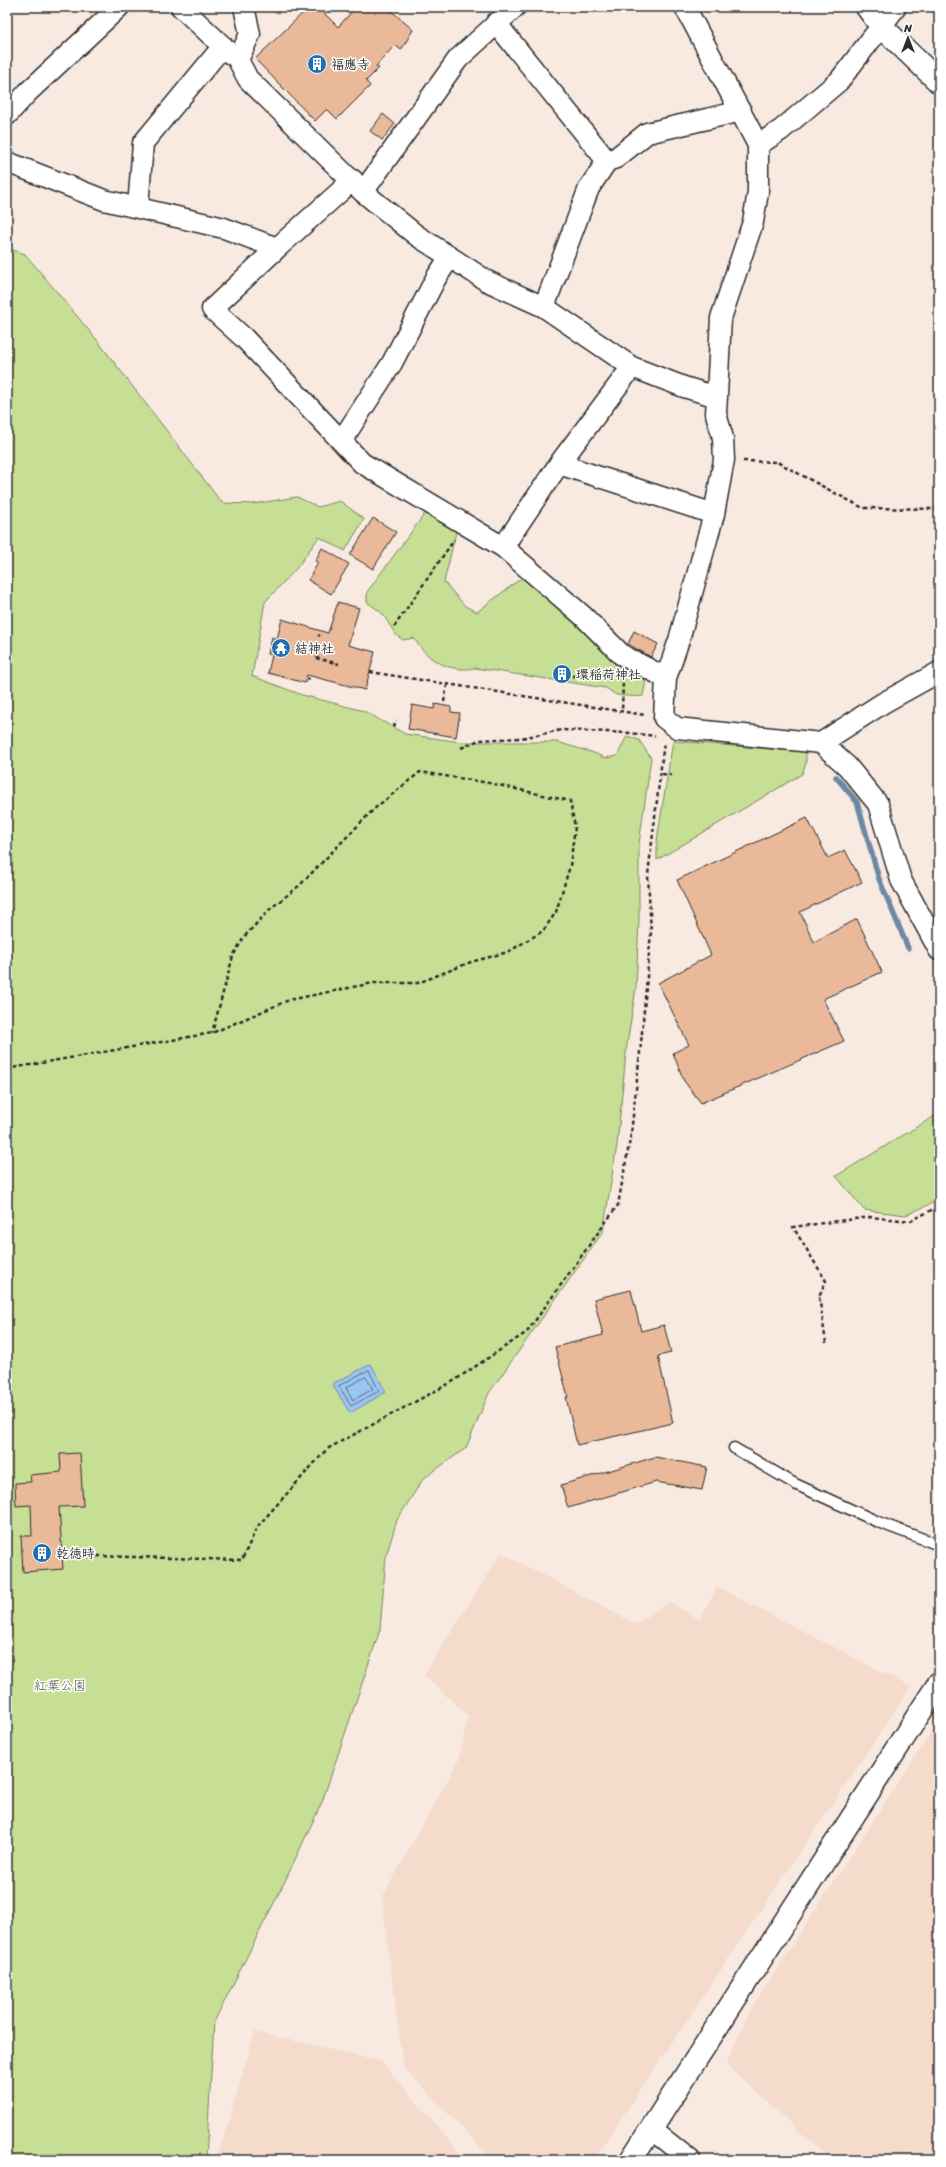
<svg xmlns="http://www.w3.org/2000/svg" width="946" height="2167" font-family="Sriracha,'Klee One',sans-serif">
  <rect width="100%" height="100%" fill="#f8eae1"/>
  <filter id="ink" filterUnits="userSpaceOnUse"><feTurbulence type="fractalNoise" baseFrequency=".025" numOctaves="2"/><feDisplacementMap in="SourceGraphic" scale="8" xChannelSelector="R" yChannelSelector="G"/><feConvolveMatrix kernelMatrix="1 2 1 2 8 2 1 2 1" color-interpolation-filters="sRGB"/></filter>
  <g filter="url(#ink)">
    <path fill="#f4dbcc" d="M501,1553L636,1624L669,1602L700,1620L717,1587L911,1687L593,2160H493L403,2067L382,1898L459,1760L468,1716L424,1675Z
      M939,1720V2160H831L726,2064L751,2009Z
      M255,2032L381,2061L466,2160H221L219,2153Z"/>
    <path fill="#c7df95" stroke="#798560" d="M7,248L25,254L97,340L222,503L253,504L297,497L318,507L340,501L364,519L345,551L319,537L296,569L265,602L252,676L302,695L364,711L405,734L461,742H557L594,753L605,758L617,756L627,736L639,740L651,758L639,844V919L636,988L627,1044L617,1145L603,1232L489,1393L466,1448L423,1479L397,1520L386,1556L380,1630L322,1802L285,1881L214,2022L206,2160H7Z
      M429,508L458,524L444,582L465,606L477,612L524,576L647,674L643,696C640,697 621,696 617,695C614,694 609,690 606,688L475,668C450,673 426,660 414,638L403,640L396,635L382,613L367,602V592Z
      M673,741L806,752V763L802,774L657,860V840Z
      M938,1114L939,1200L906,1215L864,1210L836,1176Z"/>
    <path fill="#9ac6f4" stroke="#6e88a4" d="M371,1364L386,1392L350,1413L332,1384Z"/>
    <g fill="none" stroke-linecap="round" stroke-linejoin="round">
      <path stroke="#57697b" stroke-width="1" d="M369,1370L379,1391L351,1406L339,1386Z
        M366,1377L373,1389L353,1400L346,1388Z"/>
      <path stroke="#6e88a4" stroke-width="5.5" d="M836,777L857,802L879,879L908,948"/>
    </g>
    <path fill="#e9b99a" stroke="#2b2b2b" d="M309,7H318L338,27L356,7H387L413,30L401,50L395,45L376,66L379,68L366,81L370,86L337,119L327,109L315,121L255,59Z
      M383,114L395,124L382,140L370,131Z
      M373,518L396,532L373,569L350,555Z
      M322,548L349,564L331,594L308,580L318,563L315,561Z
      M338,602L359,608L348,645L375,652L365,690L307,675L305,683L268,673L272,655L268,654L272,637L277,639L282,619L328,633Z
      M634,631L658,644L651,657L628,644Z
      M435,704L451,707V712L460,713L456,737L408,729L412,705L434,709Z
      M807,818L828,858L845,850L862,882L800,912L814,942L857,919L882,972L823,999L844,1041L701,1103L684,1081L673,1053L689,1045L658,983L711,955L677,880Z
      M631,1290L641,1331L664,1325L671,1353L658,1356L673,1423L577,1445L566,1397H568L555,1347L603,1335L594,1299Z
      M80,1453L83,1506L59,1507L63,1569L23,1572L21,1536H32L31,1505L16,1506L15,1483L31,1482L30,1475L61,1472L60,1454Z
      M655,1457L707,1467L702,1490L656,1482L568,1508L561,1485Z"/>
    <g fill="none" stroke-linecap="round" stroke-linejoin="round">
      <g stroke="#2b2b2b" stroke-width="13">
        <path id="service" d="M734,1448L795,1484L878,1522L939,1545"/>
      </g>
      <g stroke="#2b2b2b" stroke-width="23">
        <path id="minor" d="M181,7L232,55
          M244,7L250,34L238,60L248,79L363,192L416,235L487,281L544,307L632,367L684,387L717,397
          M685,7L758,145V192L753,222L721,318L716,414L723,438L724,460L714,514L679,640L666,678L664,718L677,728L821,743L847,766L878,804L901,880L939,950
          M496,23L607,161L616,158L647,133L741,111
          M7,115L28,92L119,7
          M758,145L781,130L839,81L896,7
          M7,162L104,200L224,228L277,248L353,180
          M363,192L458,59L515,7
          M138,208L143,143L223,46
          M277,248L212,309L244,338L362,463L503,547L582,615L622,655L666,678
          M544,307L589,188L607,161
          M632,367L559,464L714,514
          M342,440L392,363L436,278L450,257
          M503,547L559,464
          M821,743L883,703L939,672
          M651,2129L690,2160"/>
      </g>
      <g stroke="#2b2b2b" stroke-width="25">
        <path id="tertiary" d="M631,2160L939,1683"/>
      </g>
      <g stroke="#2b2b2b" stroke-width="25">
        <path id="secondary" d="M867,7L881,26L939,82"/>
      </g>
      <path stroke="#2b2b2b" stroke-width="2.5" stroke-dasharray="4 3" stroke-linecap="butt" d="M743,461L777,462L863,508L939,509
        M394,627L454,540
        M318,635L320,636
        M316,658L339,664
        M370,672L645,715
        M572,676L597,677L612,672
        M621,677L623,681L622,712
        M307,678L309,679
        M444,702L447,685
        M394,727L396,720
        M461,748L479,740L521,738L562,730L630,733L655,736
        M662,774L671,775
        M7,1069L212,1033L289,1000L373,983H418L471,962L508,952L543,931L556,912L570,866L575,827L570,801L489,783L420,772L374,809L300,885L270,909L244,937L233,956L212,1033
        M826,1343L819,1296L826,1281L793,1227L870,1217L911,1221L939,1206
        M97,1556L242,1560L257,1527L327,1449L452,1382L527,1332L618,1205L631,1134L641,1043L651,932L648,875L664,742"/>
      <use href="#service" stroke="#fff" stroke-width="10"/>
      <use href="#minor" stroke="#fff" stroke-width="20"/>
      <use href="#tertiary" stroke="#fff" stroke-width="22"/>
      <use href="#secondary" stroke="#fff" stroke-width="22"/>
    </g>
  </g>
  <defs>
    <g id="building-disc" transform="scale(1)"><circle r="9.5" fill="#1f6fb2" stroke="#fff"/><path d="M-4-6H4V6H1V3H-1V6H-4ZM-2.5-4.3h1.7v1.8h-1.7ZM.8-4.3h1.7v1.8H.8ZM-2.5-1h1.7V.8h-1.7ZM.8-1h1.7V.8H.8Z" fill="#fff"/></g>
    <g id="temple-disc" transform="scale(1)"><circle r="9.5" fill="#1f6fb2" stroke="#fff"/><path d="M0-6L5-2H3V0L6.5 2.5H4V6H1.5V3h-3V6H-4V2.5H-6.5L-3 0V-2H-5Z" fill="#fff"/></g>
  </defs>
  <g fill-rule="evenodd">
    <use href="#building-disc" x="317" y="64"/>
    <use href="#temple-disc" x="281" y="648"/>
    <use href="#building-disc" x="562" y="674"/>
    <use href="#building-disc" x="42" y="1553"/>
  </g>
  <g text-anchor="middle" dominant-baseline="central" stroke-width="3" stroke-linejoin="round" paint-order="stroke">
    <g font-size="13" font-weight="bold" fill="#2b2b2b" stroke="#fff" text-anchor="start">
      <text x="331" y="64">福應寺</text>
      <text x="295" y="648">結神社</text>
      <text x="576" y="674">環稲荷神社</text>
      <text x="56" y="1553">乾徳時</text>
    </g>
    <g font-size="13" fill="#525846" stroke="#fff">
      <text x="60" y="1685">紅葉公園</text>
    </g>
  </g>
  <rect width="946" height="2167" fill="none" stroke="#fff" stroke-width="24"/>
  <rect x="12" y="12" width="922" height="2143" fill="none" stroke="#2b2b2b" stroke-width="1.5" filter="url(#ink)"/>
  <g transform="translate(908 38)" stroke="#ffffff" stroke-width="3" paint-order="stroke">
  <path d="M0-3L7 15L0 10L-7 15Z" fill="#2b2b2b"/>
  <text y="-6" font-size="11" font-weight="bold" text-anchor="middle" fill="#2b2b2b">N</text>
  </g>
</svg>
